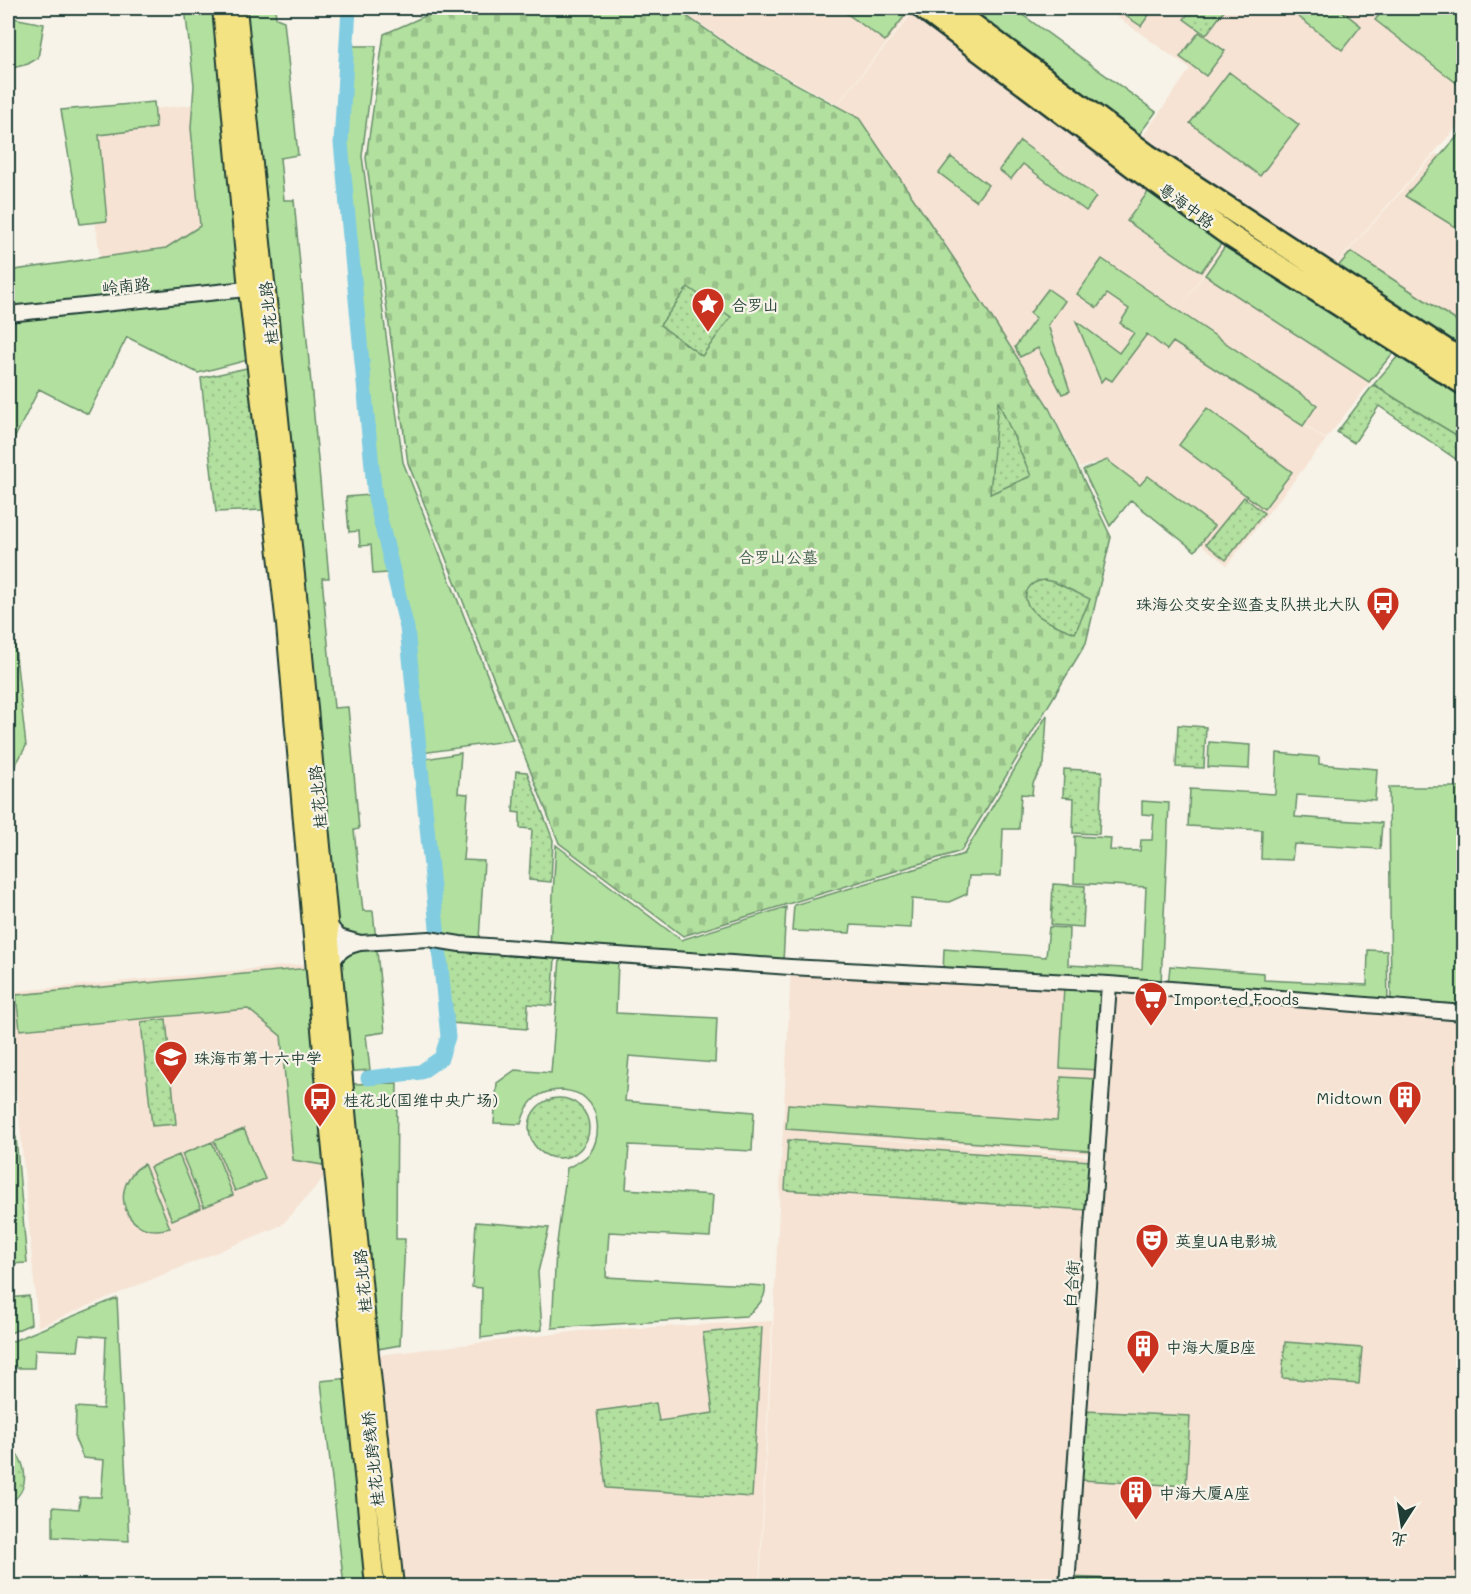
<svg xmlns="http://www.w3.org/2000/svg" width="1471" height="1594" font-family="Mali,'LXGW WenKai TC',sans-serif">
  <defs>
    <pattern id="cemetery-stones" width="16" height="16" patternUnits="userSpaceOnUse" patternTransform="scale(1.5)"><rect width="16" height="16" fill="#b2e09f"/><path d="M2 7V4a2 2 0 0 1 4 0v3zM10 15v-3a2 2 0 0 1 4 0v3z" fill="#99c18a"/></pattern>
    <pattern id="park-dots" width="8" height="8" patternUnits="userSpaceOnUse" patternTransform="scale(1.5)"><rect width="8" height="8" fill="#b2e09f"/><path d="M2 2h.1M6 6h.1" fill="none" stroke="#99c18a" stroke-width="1.8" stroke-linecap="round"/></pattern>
  </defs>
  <rect width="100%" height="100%" fill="#f7f3e8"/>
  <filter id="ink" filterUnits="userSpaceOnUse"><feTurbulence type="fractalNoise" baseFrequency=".0167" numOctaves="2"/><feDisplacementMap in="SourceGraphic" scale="12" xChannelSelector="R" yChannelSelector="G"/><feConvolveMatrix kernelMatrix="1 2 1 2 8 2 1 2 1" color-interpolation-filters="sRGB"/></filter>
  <g filter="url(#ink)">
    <path fill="#f6e3d4" d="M677,8H915L837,104L744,54Z
      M917,8L1228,236L1173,320L1229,237L1399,346L1326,439L1229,376L1326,440L1227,565L1097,462L1080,468L1049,406L860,118L837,105Z
      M1105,8H1463V120L1328,273L1136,146L1190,69Z
      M229,101L247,288L106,301L81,116Z
      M1435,154L1463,163V361L1328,274Z
      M315,963L333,1167L282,1225L38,1327L8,992Z
      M791,968L1107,985L1095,1154L812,1134L1095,1157L1067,1586H760Z
      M1109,985L1463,1014V1586H1294L1068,1576Z
      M772,1321L759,1586H395L369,1356L580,1331Z"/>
    <path fill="#b2e09f" stroke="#688e6a" stroke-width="1.5" d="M185,8H217L244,285L8,311V271L166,248L200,226L191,128L194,85Z
      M241,8H275L276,18L284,21L298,155L280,158L284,200H294L329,578H322L334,708L348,707L359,829L354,830L363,911H373L385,1032L366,1035L370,1070L345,1072Z
      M839,8H911L885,41Z
      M957,8H1013L1156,112L1135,140Z
      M1114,8H1154L1141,26Z
      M1287,8H1338L1361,26L1342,50Z
      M1385,8H1449L1463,19V88L1375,20Z
      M8,17L44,24L38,58L28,64L8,69Z
      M1199,32L1225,51L1206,76L1180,57Z
      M350,46H376L362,156L403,462L513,740L422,753L410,631L377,500L343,141Z
      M1229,72L1299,125L1260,176L1190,123Z
      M154,102L156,128L99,135L107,221L80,224L61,110Z
      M1463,130V232L1405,196Z
      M1020,141L1096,197L1086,211L1023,164L1011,179L999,170Z
      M951,157L988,185L976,201L939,173Z
      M1153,185L1226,237L1201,272L1127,221Z
      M1230,239L1398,347L1369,382L1205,275Z
      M1351,252L1463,325V359L1332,273Z
      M1102,259L1317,405L1303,426L1173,342L1167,350L1147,334L1112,381L1105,377L1101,382L1076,321L1119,353L1134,333L1120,323L1129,309L1107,294L1097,308L1077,294Z
      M1048,289L1065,301L1048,325L1070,391L1062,394L1038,348L1020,357L1015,347L1036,318L1030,313Z
      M240,297L248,360L198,373L127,337L88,414L39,389L8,451V322Z
      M1404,349L1463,387V440L1410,408L1374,384Z
      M1207,408L1292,472L1264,509L1179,445Z
      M1107,460L1140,485L1148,476L1214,526L1195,551L1131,500L1110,526L1083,470Z
      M370,495L388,573L373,574L371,545L360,546L359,531L349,532L346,497Z
      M8,585L26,746L15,766L8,767Z
      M1047,715L1044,764L1033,783L1032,795L1021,794L1019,829H1003L1001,876H969L967,894L949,902L912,899L911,928L851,925L850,933L792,931L794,905L964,854Z
      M1209,742L1250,745L1249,769L1208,767Z
      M461,753L458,793L468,794L463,860L484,861L479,940L443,938L425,759Z
      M1277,753L1319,757V764L1377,769L1375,800L1297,795L1295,817L1382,823L1380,849L1294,844L1292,860L1261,859L1262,830L1188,826L1190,789L1275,794Z
      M1389,787H1463V1012L1391,1006Z
      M1142,801L1169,803L1161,984L943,973L944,949L1046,957L1049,927L1069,928L1068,965L1142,969L1146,887L1074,883L1075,836L1111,838L1110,850L1140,851L1141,840H1152L1154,815L1142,814Z
      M556,845L681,940L786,907L783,962L550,946Z
      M1368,950L1387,951L1388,1003L1168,985L1170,966L1264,973V980L1367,985Z
      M560,958L618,962L616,1013L717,1018L715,1063L629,1056L625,1101L754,1112L752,1151L629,1145L626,1189L713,1195L710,1237L609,1232L606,1277L765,1286C767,1299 755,1309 746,1316L552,1328L556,1250L567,1168C575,1164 584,1160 590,1153C601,1137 600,1111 585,1098C580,1093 570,1091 563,1090C539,1090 527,1100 521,1124L494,1123L497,1083L515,1070L551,1073Z
      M310,968L329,1166L293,1160L281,1036L248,1009L20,1030L16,995Z
      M1064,985L1102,987L1098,1070L1060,1068Z
      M1061,1077L1097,1079L1092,1151L786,1129L788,1104L1057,1121Z
      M397,1083L396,1239H405L400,1345L372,1350L348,1084Z
      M244,1129L265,1179L235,1191L214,1141Z
      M16,1137L27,1263L8,1264V1138Z
      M212,1142L233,1195L204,1207L182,1154Z
      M179,1155L201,1208L172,1220L150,1167Z
      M144,1164L170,1228C124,1241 106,1186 144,1164Z
      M476,1222L549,1228L538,1272L542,1330L481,1338L482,1288L472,1287Z
      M29,1296L31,1324L8,1334V1298Z
      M117,1298L129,1541L53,1537V1507L79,1509L80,1497H101L104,1460L83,1458L75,1439L76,1407L103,1409L106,1337L80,1335L78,1351L35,1349L34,1368H8V1343Z
      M349,1378L372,1586H344L321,1381Z"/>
    <path fill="url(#cemetery-stones)" stroke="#688e6a" stroke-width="1.5" d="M443,8H675L743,55L859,118L959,266L1048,406L1111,537L1086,643L961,851L683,936L559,843L408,463L366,158L384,34Z"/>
    <path fill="url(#park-dots)" stroke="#688e6a" stroke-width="1.5" d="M1193,8H1226L1206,35L1184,19Z
      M688,287L731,317L702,356L660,325Z
      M247,368L262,510L216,512L201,378Z
      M1373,385L1463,439V464L1379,406L1354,443L1337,432Z
      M998,401L1031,476L990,494Z
      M1244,497L1264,513L1226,560L1206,544Z
      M1044,580L1054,582L1090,599L1075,633C1060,627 1015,612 1028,589C1031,583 1037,581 1044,580Z
      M1178,725L1206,727L1204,768L1176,767Z
      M1064,769L1102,771L1099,834L1073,833L1074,798L1063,797Z
      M516,771L527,772L553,840L551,882L529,880L532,829L520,828V813L513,812Z
      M1053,884L1085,886L1083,927L1051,925Z
      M444,949L555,958L552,1006L528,1004L527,1029L450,1023Z
      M166,1019L176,1124L152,1126L141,1022Z
      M529 1128a30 30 0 1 1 60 0a30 30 0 1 1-60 0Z
      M788,1140L1090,1161L1087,1210L785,1190Z
      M762,1327L752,1497L606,1488L597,1411L656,1403L659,1421L713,1413L703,1333Z
      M1285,1342L1362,1348L1359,1384L1282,1378Z
      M1085,1411L1190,1416L1186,1486L1081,1480Z
      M8,1445C28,1459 32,1491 8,1504Z
      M1069,1577L1276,1586H1068Z"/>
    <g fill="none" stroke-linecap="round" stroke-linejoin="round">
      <path stroke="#81cce1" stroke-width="15" d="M349,8L341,143L375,498L407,628L448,1037L441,1058L421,1072L368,1078"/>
      <g stroke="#1f3d34" stroke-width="18">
        <path id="minor" d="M8,314L256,288
          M329,925L339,937L360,943C347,946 337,951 332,964
          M360,943L429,939L460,944L790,967L1109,984L1464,1013
          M1067,1586L1109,984"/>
      </g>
      <g stroke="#1f3d34" stroke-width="22">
        <path id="major" d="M222,8L248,289L286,625L328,1110L375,1586
          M237,8L300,624L369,1355L394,1586"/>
      </g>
      <g stroke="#1f3d34" stroke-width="26">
        <path id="highway" d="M923,8L1137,169L1229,235L1464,384
          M950,8L1147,155L1464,362"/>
      </g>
      <use href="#minor" stroke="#f7f3e8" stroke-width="14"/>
      <use href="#major" stroke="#f4e382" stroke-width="18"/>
      <use href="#highway" stroke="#f4e382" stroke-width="21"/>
    </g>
  </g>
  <defs>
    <g id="sight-pin" transform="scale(1.725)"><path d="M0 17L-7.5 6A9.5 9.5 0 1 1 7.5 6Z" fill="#c8321e" stroke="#f7f3e8"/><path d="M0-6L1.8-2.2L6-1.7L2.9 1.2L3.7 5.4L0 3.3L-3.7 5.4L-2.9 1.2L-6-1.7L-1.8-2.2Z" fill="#fff"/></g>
    <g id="bus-pin" transform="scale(1.725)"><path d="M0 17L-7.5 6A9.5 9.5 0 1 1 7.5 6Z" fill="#c8321e" stroke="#f7f3e8"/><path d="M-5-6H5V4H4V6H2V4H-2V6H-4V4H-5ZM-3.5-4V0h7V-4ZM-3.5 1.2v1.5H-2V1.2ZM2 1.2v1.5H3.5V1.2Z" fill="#fff"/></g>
    <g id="supermarket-pin" transform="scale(1.725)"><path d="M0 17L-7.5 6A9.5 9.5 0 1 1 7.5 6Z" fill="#c8321e" stroke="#f7f3e8"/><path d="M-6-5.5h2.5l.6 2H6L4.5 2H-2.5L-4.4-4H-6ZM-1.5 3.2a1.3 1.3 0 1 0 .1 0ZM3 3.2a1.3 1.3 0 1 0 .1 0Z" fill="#fff"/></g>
    <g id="school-pin" transform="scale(1.725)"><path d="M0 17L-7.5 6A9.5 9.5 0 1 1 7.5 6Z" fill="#c8321e" stroke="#f7f3e8"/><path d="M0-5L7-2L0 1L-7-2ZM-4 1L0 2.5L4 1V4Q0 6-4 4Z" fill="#fff"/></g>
    <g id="building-pin" transform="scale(1.725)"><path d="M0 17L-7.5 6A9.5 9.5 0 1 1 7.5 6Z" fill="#c8321e" stroke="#f7f3e8"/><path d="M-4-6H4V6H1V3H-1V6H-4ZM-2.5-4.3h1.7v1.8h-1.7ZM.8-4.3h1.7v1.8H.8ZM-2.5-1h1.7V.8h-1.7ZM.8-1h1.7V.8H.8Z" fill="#fff"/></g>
    <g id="theatre-pin" transform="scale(1.725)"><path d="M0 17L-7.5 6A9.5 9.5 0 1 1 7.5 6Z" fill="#c8321e" stroke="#f7f3e8"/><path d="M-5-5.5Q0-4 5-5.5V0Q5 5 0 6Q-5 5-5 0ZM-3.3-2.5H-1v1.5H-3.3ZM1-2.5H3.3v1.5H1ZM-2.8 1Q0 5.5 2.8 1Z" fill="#fff"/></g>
  </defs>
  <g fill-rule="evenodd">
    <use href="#sight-pin" x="708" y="304"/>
    <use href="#bus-pin" x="1383" y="603"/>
    <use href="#supermarket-pin" x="1151" y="998"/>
    <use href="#school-pin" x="171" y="1057"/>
    <use href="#building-pin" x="1405" y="1097"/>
    <use href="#bus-pin" x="320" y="1099"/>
    <use href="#theatre-pin" x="1152" y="1240"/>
    <use href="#building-pin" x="1143" y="1346"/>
    <use href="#building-pin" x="1136" y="1492"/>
  </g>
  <g text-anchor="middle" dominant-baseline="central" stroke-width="4.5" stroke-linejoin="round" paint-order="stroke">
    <g font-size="16" fill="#1f3d34" stroke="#f7f3e8">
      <text transform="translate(1187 205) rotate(36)">粤海中路</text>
      <text transform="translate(126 285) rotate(-6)">岭南路</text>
      <text transform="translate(268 313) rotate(-96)">桂花北路</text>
      <text transform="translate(317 797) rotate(-95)">桂花北路</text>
      <text transform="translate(362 1281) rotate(-95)">桂花北路</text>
      <text transform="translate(1071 1284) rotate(-86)">白合街</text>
      <text transform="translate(372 1459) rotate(-96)">桂花北跨线桥</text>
    </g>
    <g font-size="16" fill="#1f3d34" stroke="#f7f3e8" text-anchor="start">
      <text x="731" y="304">合罗山</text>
      <text x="1360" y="603" text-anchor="end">珠海公交安全巡查支队拱北大队</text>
      <text x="1174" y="998">Imported Foods</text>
      <text x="194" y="1057">珠海市第十六中学</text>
      <text x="1382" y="1097" text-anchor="end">Midtown</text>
      <text x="343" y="1099">桂花北(国维中央广场)</text>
      <text x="1175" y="1240">英皇UA电影城</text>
      <text x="1166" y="1346">中海大厦B座</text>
      <text x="1159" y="1492">中海大厦A座</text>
    </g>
    <g font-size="16" fill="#3c5e49" stroke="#f7f3e8">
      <text x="778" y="556">合罗山公墓</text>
    </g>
  </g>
  <rect width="1471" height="1594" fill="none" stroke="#f7f3e8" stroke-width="30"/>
  <rect x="15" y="15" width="1441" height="1564" fill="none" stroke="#1f3d34" stroke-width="2" filter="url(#ink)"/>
  <g transform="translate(1402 1525) rotate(192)" stroke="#f7f3e8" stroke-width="4.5" paint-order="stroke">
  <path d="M0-4.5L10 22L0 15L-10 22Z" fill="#1f3d34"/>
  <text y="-9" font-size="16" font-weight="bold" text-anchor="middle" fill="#1f3d34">北</text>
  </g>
</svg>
